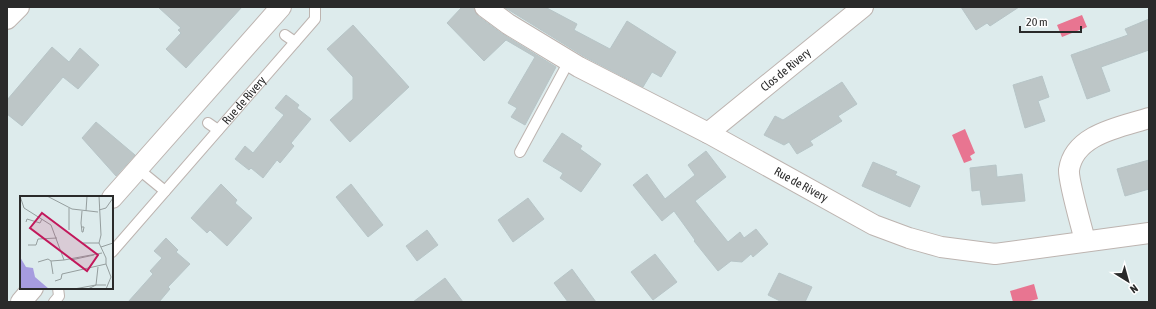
<svg xmlns="http://www.w3.org/2000/svg" width="1156" height="309" font-family="'Asap Condensed',sans-serif">
  <rect width="100%" height="100%" fill="#ddebec"/>
  <path fill="#e87591" d="M1082,15L1087,27L1062,37L1057,25Z
    M965,129L975,153L970,156L972,160L964,163L952,135Z
    M1034,284L1038,299L1026,302H1013L1010,291Z"/>
  <path fill="#bdc6c7" stroke="#b7c5c7" d="M158,7H242L186,68L166,49L181,33L178,30L181,28Z
    M462,7H474L478,16L501,33L556,67L525,125L511,117L517,108L508,103L535,57L506,40L484,61L447,23Z
    M504,7H545L577,24L574,30L610,49L627,21L676,52L661,77L652,72L643,87L585,57Z
    M961,7H1019L990,26L987,23L976,30Z
    M1149,19V50L1101,67L1110,91L1087,99L1071,55L1128,35L1125,29Z
    M353,25L409,87L350,142L330,120L353,99V77L327,49Z
    M52,47L69,62L80,48L99,65L78,89L63,77L22,126L7,114V100Z
    M1042,76L1049,97L1038,101L1045,121L1025,128L1013,85Z
    M842,82L857,104L838,116L842,121L810,141L813,145L797,154L789,142L784,145L764,135L775,116L783,120Z
    M286,95L299,105L297,108L311,119L291,143L294,146L280,163L277,160L263,178L251,168L249,170L235,159L245,146L253,153L284,115L275,108Z
    M96,122L135,155L116,176L82,138Z
    M562,133L582,146L580,149L601,164L581,192L560,178L563,173L543,161Z
    M706,151L726,177L695,201L728,242L740,232L744,238L756,229L768,244L753,257L751,254L742,262L731,261L718,271L694,241L695,240L674,211L662,221L633,185L647,174L665,199L695,175L688,165Z
    M1149,160V189L1125,196L1117,169Z
    M873,162L897,172L895,175L920,186L910,207L862,186Z
    M996,165L997,177L1022,174L1025,201L982,205L980,190L972,191L970,168Z
    M221,184L237,200L235,203L252,218L227,246L210,230L207,233L191,218Z
    M351,184L383,225L368,237L336,197Z
    M528,198L544,219L513,242L498,220Z
    M427,230L438,245L417,261L406,246Z
    M166,238L178,250L176,252L190,264L168,287L170,289L159,302H128L153,274L150,271L162,258L154,251Z
    M655,254L677,282L653,300L631,272Z
    M572,269L596,302H568L554,283Z
    M779,273L812,287L805,302H782L768,295Z
    M445,278L463,302H413Z"/>
  <g fill="none" stroke-linecap="round" stroke-linejoin="round">
    <g stroke="#bdb4b0" stroke-width="12">
      <g id="service">
        <path d="M285,35L295,42"/>
        <path d="M208,123L218,130"/>
        <path d="M520,152L569,61"/>
        <path d="M137,168L165,191"/>
        <path id="s1" d="M112,252L315,19V7"/>
        <path d="M54,302L59,296L58,288"/>
      </g>
    </g>
    <g stroke="#bdb4b0" stroke-width="22">
      <g id="minor">
        <path id="s2" d="M485,7L508,24L579,67L708,133L874,225L909,238L941,247L995,254L1149,233"/>
        <path d="M7,19L19,7"/>
        <path id="s3" d="M708,133L863,7"/>
        <path d="M112,198L281,7"/>
        <path d="M1085,241C1082,228 1068,181 1069,170C1074,134 1121,127 1149,118"/>
        <path d="M21,302L33,288"/>
      </g>
    </g>
    <use href="#service" stroke="#fff" stroke-width="10"/>
    <use href="#minor" stroke="#fff" stroke-width="20"/>
  </g>
  <g text-anchor="middle" dominant-baseline="central" stroke-width="3" stroke-linejoin="round" paint-order="stroke">
    <g font-size="12" fill="#2a2a2a" stroke="#fff">
      <text stroke="none"><textPath href="#s3" startOffset="100">Clos de Rivery</textPath></text>
      <text stroke="none"><textPath href="#s1" startOffset="201">Rue de Rivery</textPath></text>
      <text stroke="none"><textPath href="#s2" startOffset="363">Rue de Rivery</textPath></text>
    </g>
  </g>
  <g transform="translate(20 196)">
    <rect width="93" height="93" fill="#ddebec"/>
    <path d="M0,61L6,71L13,72L15,81L29,93H0Z" fill="#a69cdf"/>
    <path fill="none" stroke="#959e9e" stroke-width="1" d="M0,0L4,12L31,29L44,64L82,57M27,0L52,13L78,16M79,0L81,39L79,47L86,62V68L91,81L86,93M79,14L86,12L93,2M66,15L67,0M6,26L7,23L20,27L22,23M61,31H64L63,36H62L61,27L62,15M49,34V12M63,47H79M8,49H16L18,43L37,42M81,51L93,47M51,64L74,59M18,66L28,63L31,65M33,78L31,65L44,64M35,85L41,83L42,78L86,68M54,93L76,89L78,71M68,93L76,89H86"/>
    <path fill="#c2185b" fill-opacity="0.15" stroke="#c2185b" stroke-width="2" d="M22,17L78,59L67,75L10,32Z"/>
    <rect width="93" height="93" fill="none" stroke="#2a2a2a" stroke-width="2"/>
  </g>
  <rect width="1156" height="309" fill="none" stroke="#2a2a2a" stroke-width="16"/>
  <g transform="translate(1128 281) rotate(143)" stroke="#ffffff" stroke-width="3" paint-order="stroke">
  <path d="M0-3L7 15L0 10L-7 15Z" fill="#2a2a2a"/>
  <text y="-6" font-size="11" font-weight="bold" text-anchor="middle" fill="#2a2a2a">N</text>
  </g>
  <path d="M1020 26v6h61v-6" fill="none" stroke="#2a2a2a" stroke-width="2"/>
  <text x="1026" y="26" font-size="12" fill="#2a2a2a" stroke="#ffffff" stroke-width="3" paint-order="stroke">20 m</text>
</svg>
